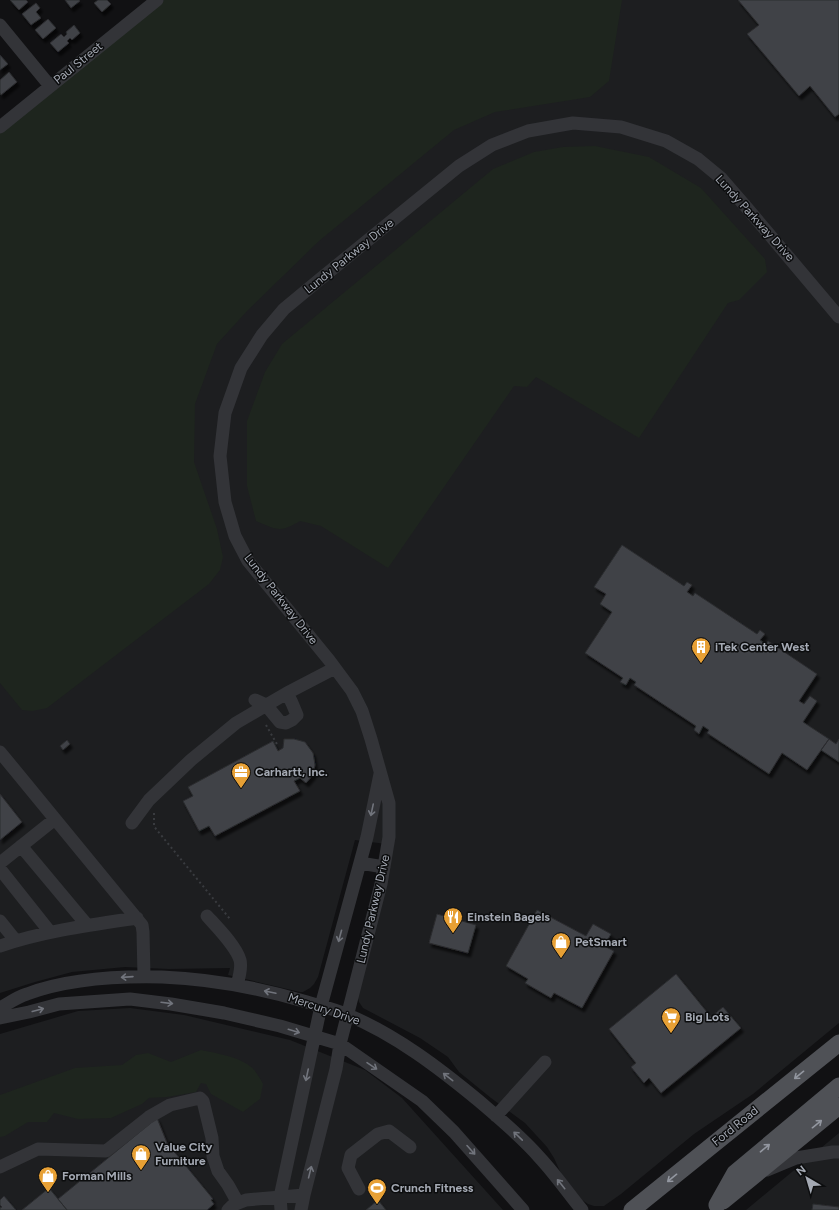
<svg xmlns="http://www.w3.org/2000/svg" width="839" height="1210" font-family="Figtree,sans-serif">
  <defs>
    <filter id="shadow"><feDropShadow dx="2.5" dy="4" stdDeviation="1" flood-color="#0009"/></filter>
  </defs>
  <rect width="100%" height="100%" fill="#111113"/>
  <path fill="#1d1e20" d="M164,0H839V1023L753,1094L694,1134L621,1194L604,1206H594L588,1204L582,1200L563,1178L554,1158L547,1147L525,1123L491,1098L459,1072L448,1057L420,1038L363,1008L359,1002L357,995L394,845L355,840L318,977L314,984L310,988L303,992H300L228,975L230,968L169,969L125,967L72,972L35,982L0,993V133Z
    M130,1008L184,1015L290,1040L365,1070L402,1098L503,1210H0V1034L78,1011Z
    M839,1133V1210H746Z"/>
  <path fill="#1e251e" d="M164,0H622L609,81L590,97L495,112L454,130L319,241L248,310L217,344L195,404L194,462L217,529L223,557L220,570L209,584L47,708L32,711L22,710L0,683V133Z
    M595,146L649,157L701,188L765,259L767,272L739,300L728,303L639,438L536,377L527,387L514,386L388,568L321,526L300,521C280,533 277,530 256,521L247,486V421L265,372L282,344L493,169L534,152L563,147Z
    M201,1050C216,1053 234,1056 247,1064C254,1068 259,1076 263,1084L260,1099L243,1112L211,1094L206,1084L201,1083L196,1092L167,1097L149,1098L142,1104L111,1118L78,1119L54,1113L47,1122H28L5,1136L0,1137V1095L75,1068L122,1065L136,1055L148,1053L171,1062Z"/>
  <path fill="#404246" stroke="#2b2c2f" filter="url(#shadow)" d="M10,0H26L28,2L19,10Z
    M65,0H79L80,1L71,8Z
    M98,0H107L111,4L102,12L94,3Z
    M738,0H839V114L835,117L810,86L799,96L747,34L759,25Z
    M36,3L40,8L36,12L41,18L31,25L22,14Z
    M48,19L56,28L43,39L35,30Z
    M74,25L80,33L72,40L70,38L67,41L69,43L58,52L50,43L61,34L64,37L67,34L66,32Z
    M0,55L8,64L0,70Z
    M9,72L17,82L1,95L0,93V80Z
    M622,545L684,586L687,582L692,585L687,592L693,596L695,593L757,634L760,630L765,634L760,640L766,644L768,641L817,674L799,701L804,704L810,696L817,701L803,722L829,739L807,770L782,753L769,774L707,733L709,730L703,726L699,734L694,730L696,726L634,685L636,682L630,678L626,685L620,682L623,678L585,653L612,612L600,604L606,594L594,587Z
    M284,739H294L305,742L313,753L315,765L313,775L306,783L300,778L294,781L300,791L215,836L209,826L199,831L183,801L193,796L188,787L273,741L278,751L283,748Z
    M829,739L836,744L839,739V762L821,750Z
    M67,740L70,744L63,750L60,746Z
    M0,794L22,822L0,840Z
    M537,910L586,936L593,924L611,934L604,946L614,951L582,1008L554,993L551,998L525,983L528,979L506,966Z
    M437,914L476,925L468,953L429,943Z
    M676,974L711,1017L723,1007L741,1028L661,1093L649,1078L644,1083L631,1067L636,1063L609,1029Z
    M157,1118L167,1143L213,1199L211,1200L214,1204L207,1210H67L58,1199Z
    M49,1188L67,1210H22Z
    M4,1196L16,1210H0V1208L2,1207L0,1205V1200Z
    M378,1200L386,1210H366Z
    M813,1204L839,1207V1210H812Z"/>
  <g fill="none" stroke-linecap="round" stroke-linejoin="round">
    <path stroke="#393b3f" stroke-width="2" stroke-dasharray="2 3" stroke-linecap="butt" d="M266,725L278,746
      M154,813V826L156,829L230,919"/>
    <path stroke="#333438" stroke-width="13" d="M0,25L50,86
      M0,127L157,0
      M255,700L266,705L280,722L286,723L292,720L297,715L292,703L287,693
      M0,752L142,925L143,932L144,976
      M132,823L149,800L191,760L236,723L287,693L335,668
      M21,846L87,925
      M0,863L55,819
      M360,863L384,867
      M0,869L50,932
      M207,916C217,927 236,946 240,960C242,967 239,978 237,985
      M0,921L16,941
      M0,946C45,931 90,925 137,918
      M0,1008C9,1003 17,997 27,994C67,979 119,976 162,977C211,979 260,988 307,1002C320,1006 335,1009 348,1015C396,1035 439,1068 479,1101C500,1119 522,1137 540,1158C555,1174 568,1193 582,1210
      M0,1018L29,1012L59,1004L130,999L171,1004L224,1013L280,1026L340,1044L422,1101L454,1132L523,1210
      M496,1116L545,1062
      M0,1167L38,1149L106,1151L149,1117L170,1105L200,1098L203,1101L212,1138L213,1156L218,1171L228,1185L238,1203
      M767,1170L796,1158L833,1152H839
      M359,1189L348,1168L351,1155L378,1134L389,1131L410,1147
      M228,1210L233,1205L246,1200L304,1195
      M281,1210L280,1197L321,1006L367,837L380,774
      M301,1210L304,1195L336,1069L340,1044L381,884L389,837V803L371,739L362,711L352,691L329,660L248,561L235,536L225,502L220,456L225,413L241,368L262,335L284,309L319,280L459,166L492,145L528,131L573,123L621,127L666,141L698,159L721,178L747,208L839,317"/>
    <path stroke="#4f5156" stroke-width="17" d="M723,1201L839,1106
      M717,1205L735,1173L839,1086
      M632,1210L839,1043"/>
  </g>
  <defs><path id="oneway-shaft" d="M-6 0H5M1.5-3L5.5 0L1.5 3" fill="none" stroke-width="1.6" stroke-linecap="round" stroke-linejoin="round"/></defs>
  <g stroke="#71747c">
    <use href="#oneway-shaft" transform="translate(372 810) rotate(102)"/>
    <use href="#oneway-shaft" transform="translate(340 936) rotate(105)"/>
    <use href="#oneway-shaft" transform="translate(127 977) rotate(176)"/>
    <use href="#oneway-shaft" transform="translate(270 992) rotate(-168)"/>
    <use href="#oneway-shaft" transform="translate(167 1003) rotate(7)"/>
    <use href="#oneway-shaft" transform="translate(38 1010) rotate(-15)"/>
    <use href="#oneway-shaft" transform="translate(294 1031) rotate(17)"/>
    <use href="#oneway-shaft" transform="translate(372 1066) rotate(34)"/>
    <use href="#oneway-shaft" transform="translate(307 1075) rotate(102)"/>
    <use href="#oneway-shaft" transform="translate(448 1077) rotate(-142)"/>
    <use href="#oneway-shaft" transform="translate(518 1136) rotate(-136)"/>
    <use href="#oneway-shaft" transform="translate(471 1150) rotate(48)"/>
    <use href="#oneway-shaft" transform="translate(310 1172) rotate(-76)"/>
    <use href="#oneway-shaft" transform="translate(561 1184) rotate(-129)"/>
  </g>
  <g stroke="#9397a0">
    <use href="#oneway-shaft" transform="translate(799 1075) rotate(141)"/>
    <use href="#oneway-shaft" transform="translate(817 1124) rotate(-39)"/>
    <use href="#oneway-shaft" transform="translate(765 1148) rotate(-40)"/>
    <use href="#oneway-shaft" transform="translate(672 1178) rotate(141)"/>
  </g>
  <defs>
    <g id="building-pin" transform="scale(1)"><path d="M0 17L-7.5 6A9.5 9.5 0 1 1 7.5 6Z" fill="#e7a035" stroke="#0c0d0e"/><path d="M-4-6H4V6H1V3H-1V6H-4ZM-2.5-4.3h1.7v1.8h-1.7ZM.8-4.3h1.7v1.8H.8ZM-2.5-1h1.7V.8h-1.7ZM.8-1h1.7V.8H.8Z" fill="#fff"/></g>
    <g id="office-pin" transform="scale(1)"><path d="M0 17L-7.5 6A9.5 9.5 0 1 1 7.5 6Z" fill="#e7a035" stroke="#0c0d0e"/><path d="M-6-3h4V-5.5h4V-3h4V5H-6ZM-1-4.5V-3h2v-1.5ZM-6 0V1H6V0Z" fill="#fff"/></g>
    <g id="restaurant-pin" transform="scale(1)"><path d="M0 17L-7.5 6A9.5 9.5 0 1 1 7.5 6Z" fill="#e7a035" stroke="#0c0d0e"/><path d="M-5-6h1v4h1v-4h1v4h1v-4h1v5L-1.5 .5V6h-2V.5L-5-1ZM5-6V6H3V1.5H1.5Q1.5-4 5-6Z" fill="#fff"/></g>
    <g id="shop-pin" transform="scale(1)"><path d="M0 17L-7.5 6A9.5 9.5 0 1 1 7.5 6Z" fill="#e7a035" stroke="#0c0d0e"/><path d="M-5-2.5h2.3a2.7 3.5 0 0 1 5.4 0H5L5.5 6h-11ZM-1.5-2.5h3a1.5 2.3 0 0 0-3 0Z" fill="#fff"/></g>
    <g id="supermarket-pin" transform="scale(1)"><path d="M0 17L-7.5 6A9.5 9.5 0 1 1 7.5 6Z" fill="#e7a035" stroke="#0c0d0e"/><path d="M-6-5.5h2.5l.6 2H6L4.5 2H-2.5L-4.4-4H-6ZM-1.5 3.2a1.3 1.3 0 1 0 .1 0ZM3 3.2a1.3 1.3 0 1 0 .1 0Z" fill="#fff"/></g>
    <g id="stadium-pin" transform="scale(1)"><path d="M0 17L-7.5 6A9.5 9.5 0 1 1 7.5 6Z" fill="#e7a035" stroke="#0c0d0e"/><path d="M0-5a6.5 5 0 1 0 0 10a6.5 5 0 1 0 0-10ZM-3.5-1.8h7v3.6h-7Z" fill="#fff"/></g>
  </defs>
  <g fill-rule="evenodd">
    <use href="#building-pin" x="701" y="647"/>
    <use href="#office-pin" x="241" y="772"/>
    <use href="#restaurant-pin" x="453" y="917"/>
    <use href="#shop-pin" x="561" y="942"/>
    <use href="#supermarket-pin" x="671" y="1017"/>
    <use href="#shop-pin" x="141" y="1154"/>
    <use href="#shop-pin" x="48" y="1176"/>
    <use href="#stadium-pin" x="377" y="1188"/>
  </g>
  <g text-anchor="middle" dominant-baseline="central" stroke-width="3" stroke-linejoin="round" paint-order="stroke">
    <g font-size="12" fill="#a4a9b3" stroke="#0c0d0e">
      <text transform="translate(78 63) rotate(-39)">Paul Street</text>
      <text transform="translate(755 218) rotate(48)">Lundy Parkway Drive</text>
      <text transform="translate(349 256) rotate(-39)">Lundy Parkway Drive</text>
      <text transform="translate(281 599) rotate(52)">Lundy Parkway Drive</text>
      <text transform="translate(373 909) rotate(-77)">Lundy Parkway Drive</text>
      <text transform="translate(324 1009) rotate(19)">Mercury Drive</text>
      <text transform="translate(735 1126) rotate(-39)">Ford Road</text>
    </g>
    <g font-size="12" font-weight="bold" fill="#a4a9b3" stroke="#0c0d0e" text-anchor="start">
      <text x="715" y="647">iTek Center West</text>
      <text x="255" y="772">Carhartt, Inc.</text>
      <text x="467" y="917">Einstein Bagels</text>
      <text x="575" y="942">PetSmart</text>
      <text x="685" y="1017">Big Lots</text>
      <text x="155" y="1147">Value City<tspan x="155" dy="14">Furniture</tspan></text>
      <text x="62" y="1176">Forman Mills</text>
      <text x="391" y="1188">Crunch Fitness</text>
    </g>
  </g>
  <g transform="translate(807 1178) rotate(322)" stroke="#0c0d0e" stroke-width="3" paint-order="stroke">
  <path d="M0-3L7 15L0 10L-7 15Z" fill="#a4a9b3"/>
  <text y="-6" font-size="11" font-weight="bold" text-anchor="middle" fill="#a4a9b3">N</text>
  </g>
</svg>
